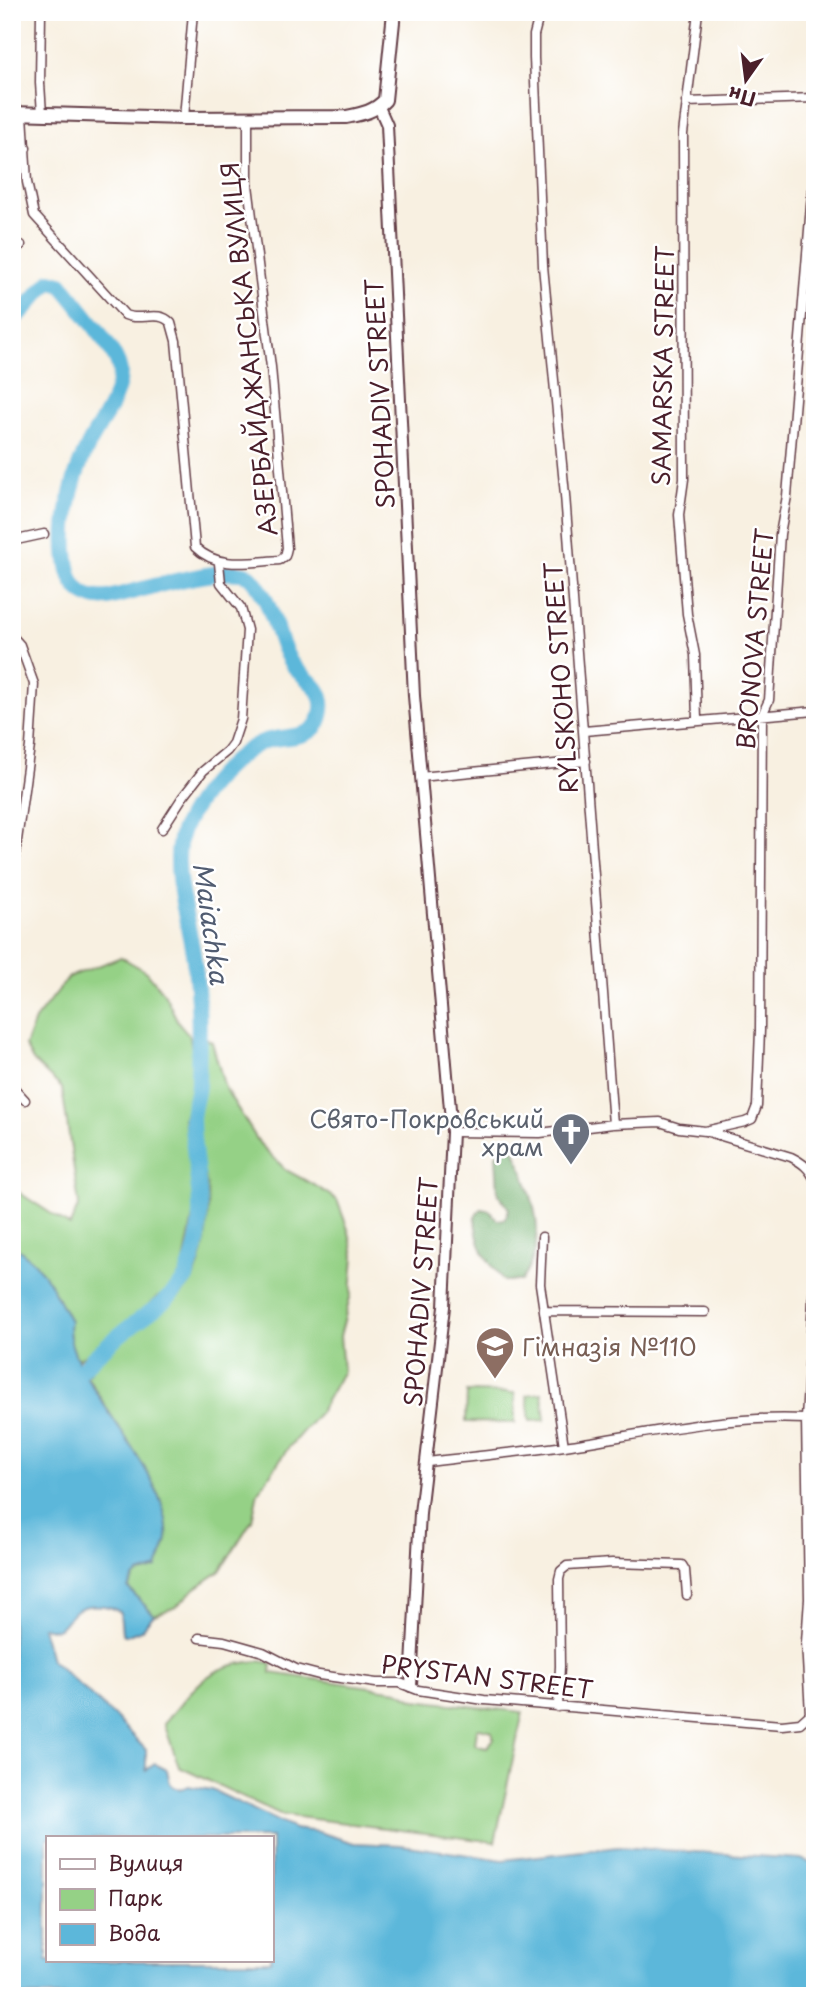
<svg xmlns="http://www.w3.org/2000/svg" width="827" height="2008" font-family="'Playpen Sans',sans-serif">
  <rect width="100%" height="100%" fill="#fff"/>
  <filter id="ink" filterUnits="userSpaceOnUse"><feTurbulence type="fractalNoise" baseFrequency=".0143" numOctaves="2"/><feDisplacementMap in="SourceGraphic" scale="14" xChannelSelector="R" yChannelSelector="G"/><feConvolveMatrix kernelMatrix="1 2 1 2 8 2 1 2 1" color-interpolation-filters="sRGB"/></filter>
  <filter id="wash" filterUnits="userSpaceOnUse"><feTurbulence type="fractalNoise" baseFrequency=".00686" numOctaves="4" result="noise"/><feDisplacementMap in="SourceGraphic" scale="28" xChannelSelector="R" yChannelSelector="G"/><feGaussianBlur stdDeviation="1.57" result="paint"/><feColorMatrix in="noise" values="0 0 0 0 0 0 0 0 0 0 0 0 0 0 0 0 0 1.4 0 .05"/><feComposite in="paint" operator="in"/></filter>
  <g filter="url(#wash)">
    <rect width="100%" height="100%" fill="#f8f0e1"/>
    <path fill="#95d186" stroke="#707858" stroke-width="2" fill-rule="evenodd" d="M121,957L147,972L165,995L178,1022L189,1035L193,1052V1093L184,1118L195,1206L183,1268L171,1290L156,1298L101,1347L78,1359L73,1354L68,1328L20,1251L12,1244V1188L70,1226L79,1204L62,1088L33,1061L25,1046L35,1020L69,977Z
      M203,1036L212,1042L225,1088L260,1144L286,1170L316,1186L337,1200L349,1232L354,1255L351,1294L340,1336L343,1371L319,1413L289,1447L258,1492L252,1520L220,1571L193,1590L176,1607L154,1615L128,1588C134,1577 138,1570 151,1570L154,1486L87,1376C100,1357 118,1341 137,1328C155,1314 177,1303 190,1284C204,1264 209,1220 208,1196C207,1176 197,1157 198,1138C198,1104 205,1070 203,1036Z
      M467,1392L515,1393V1423L466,1422Z
      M542,1393L545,1420L530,1421L527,1395Z
      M259,1661L272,1663L271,1673L398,1691L415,1700L523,1712L495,1842L282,1815L179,1767L164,1723C197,1686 206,1665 259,1661ZM480,1728L491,1731L494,1739L486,1748L475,1745L477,1729Z"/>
    <path fill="#78b373" stroke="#61694f" stroke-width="2" d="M504,1146L515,1150C531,1196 552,1236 521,1281H504C486,1259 476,1247 475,1216L481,1209L489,1210L497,1220L505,1219L509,1209L498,1193L496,1155Z"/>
    <path fill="#5cb7da" stroke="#536b82" stroke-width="2" fill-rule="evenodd" d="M12,1244L35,1263L49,1282L70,1321C58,1372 173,1470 167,1538C166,1547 160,1559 157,1568C140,1575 138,1569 128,1588L154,1615L141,1630L126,1636L122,1633L120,1612C108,1604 87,1603 75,1611C69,1615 65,1625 59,1628C54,1631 47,1627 42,1627L51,1660L113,1715L146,1750V1770L155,1764L167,1770L170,1783C175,1790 181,1790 188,1786L212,1790L294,1829L319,1832L354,1843L401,1845L503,1860L618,1847L801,1859L815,1865V1996H12ZM47,1838H271V1961H47Z"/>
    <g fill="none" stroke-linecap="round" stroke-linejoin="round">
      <path stroke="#5cb7da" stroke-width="16" d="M12,319L21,313L50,281L61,284C75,301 119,353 120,372C120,398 99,424 88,446C70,481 60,533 69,571C74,591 87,600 108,598C133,592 229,563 249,576C252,578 254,581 256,584C273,606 276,637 290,661C300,678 325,685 322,709C319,743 286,734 265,741C233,752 182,811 179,845C174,883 189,921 194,960C200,1000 199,1042 198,1082C198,1095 192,1108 192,1120C193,1170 209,1208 193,1258C190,1265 189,1273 185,1279C168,1303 144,1315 122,1333C103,1348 85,1364 70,1383"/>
    </g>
  </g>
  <g filter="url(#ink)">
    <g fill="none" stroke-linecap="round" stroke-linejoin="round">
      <g stroke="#643e46" stroke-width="11">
        <path id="minor" d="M41,12L40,83L42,114
          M540,12L534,35V58L543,266L565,495L613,1124
          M686,102L815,98
          M23,114L27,182L34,215L125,315C141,322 158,309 171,323L176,341L195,547C218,570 250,562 280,560L285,556L287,548L271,367L248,185V117
          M184,118L193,12
          M12,151L26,148
          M12,243L21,245
          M12,541L44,534
          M12,636L20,645L34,684L30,746L12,877
          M697,720L695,655L687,614L679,515L684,479L683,134L698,12
          M584,731L815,711
          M420,777L586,761
          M162,829L182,798L203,771L227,751L233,743L241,719L247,630L241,608L221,583L219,563
          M12,1086L25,1100
          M705,1131L745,1122L752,1119L757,1106L760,1030L762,715L769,700L780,534L787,496L815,157
          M452,1132L540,1133L613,1124L660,1122L679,1128L705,1131L791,1157C803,1163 809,1168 815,1180
          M542,1237L540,1284L564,1446
          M545,1311L705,1312
          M427,1462C475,1456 523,1452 571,1445C648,1433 727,1415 806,1419
          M199,1638L224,1641L263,1652L296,1669L319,1675L376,1683H400L418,1690L484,1700L782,1725L800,1723L810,1714L815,1716
          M558,1707L560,1666L559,1579L561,1571L567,1566L612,1563L682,1565L685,1570L687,1595
          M810,1714L806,1642L809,1599L806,1419L815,1266"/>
      </g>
      <g stroke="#643e46" stroke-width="14">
        <path id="tertiary" d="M379,107L387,125L414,696L452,1132L444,1307L420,1513L411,1686"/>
      </g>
      <g stroke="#643e46" stroke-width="16">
        <path id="secondary" d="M12,113L184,118L346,117C361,114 374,112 385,100L394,12"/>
      </g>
      <use href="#minor" stroke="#fff" stroke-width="8"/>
      <use href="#tertiary" stroke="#fff" stroke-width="10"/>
      <use href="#secondary" stroke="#fff" stroke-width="12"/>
    </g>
  </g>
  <defs>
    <g id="church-pin" transform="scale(2.0125)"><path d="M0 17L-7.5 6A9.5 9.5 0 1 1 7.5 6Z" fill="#6b7280" stroke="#fff"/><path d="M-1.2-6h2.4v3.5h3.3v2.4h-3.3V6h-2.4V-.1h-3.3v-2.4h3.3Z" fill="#fff"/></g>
    <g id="school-pin" transform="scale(2.0125)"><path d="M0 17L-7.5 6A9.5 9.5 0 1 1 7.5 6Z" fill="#8d6e63" stroke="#fff"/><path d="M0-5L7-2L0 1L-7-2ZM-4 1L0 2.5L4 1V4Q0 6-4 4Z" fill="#fff"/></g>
  </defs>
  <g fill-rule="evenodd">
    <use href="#church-pin" x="571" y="1132"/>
    <use href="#school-pin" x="495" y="1346"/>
  </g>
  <g text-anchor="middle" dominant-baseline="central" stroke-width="5" stroke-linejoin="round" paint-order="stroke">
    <g font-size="24" fill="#4a1f2b" stroke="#fff">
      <text transform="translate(248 349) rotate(-96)">АЗЕРБАЙДЖАНСЬКА ВУЛИЦЯ</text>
      <text transform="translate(662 366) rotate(-89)">SAMARSKA STREET</text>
      <text transform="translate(379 394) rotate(-93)">SPOHADIV STREET</text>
      <text transform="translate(754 639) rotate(-85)">BRONOVA STREET</text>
      <text transform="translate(560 678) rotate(-94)">RYLSKOHO STREET</text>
      <text transform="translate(420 1292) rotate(-86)">SPOHADIV STREET</text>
      <text transform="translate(487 1676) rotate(7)">PRYSTAN STREET</text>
    </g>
    <g font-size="24" fill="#5b616d" stroke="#fff" text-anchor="end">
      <text x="544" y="1118">Свято-Покровський<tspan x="544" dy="28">храм</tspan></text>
    </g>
    <g font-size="24" fill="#785e54" stroke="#fff" text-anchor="start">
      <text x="522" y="1346">Гімназія №110</text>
    </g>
    <g font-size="26" font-style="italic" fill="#515c71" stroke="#fff">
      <text transform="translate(212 923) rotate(82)">Maiachka</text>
    </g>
  </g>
  <rect width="827" height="2008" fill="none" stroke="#fff" stroke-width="42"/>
  <rect x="46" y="1836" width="228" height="126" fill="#ffffff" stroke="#b7a5aa" stroke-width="2"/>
  <rect x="60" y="1859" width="35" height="10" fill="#ffffff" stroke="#b7a5aa" stroke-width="2"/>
  <text x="108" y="1871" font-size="21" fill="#4a1f2b">Вулиця</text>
  <rect x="60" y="1889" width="35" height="21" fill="#95d186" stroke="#b7a5aa" stroke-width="2"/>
  <text x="108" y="1906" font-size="21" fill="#4a1f2b">Парк</text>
  <rect x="60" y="1924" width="35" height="21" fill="#5cb7da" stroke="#b7a5aa" stroke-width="2"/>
  <text x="108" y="1941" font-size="21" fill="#4a1f2b">Вода</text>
  <g transform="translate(746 80) rotate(194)" stroke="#ffffff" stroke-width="5" paint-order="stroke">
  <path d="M0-5L12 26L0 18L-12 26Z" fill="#4a1f2b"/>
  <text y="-10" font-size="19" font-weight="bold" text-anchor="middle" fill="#4a1f2b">Пн</text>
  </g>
</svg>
